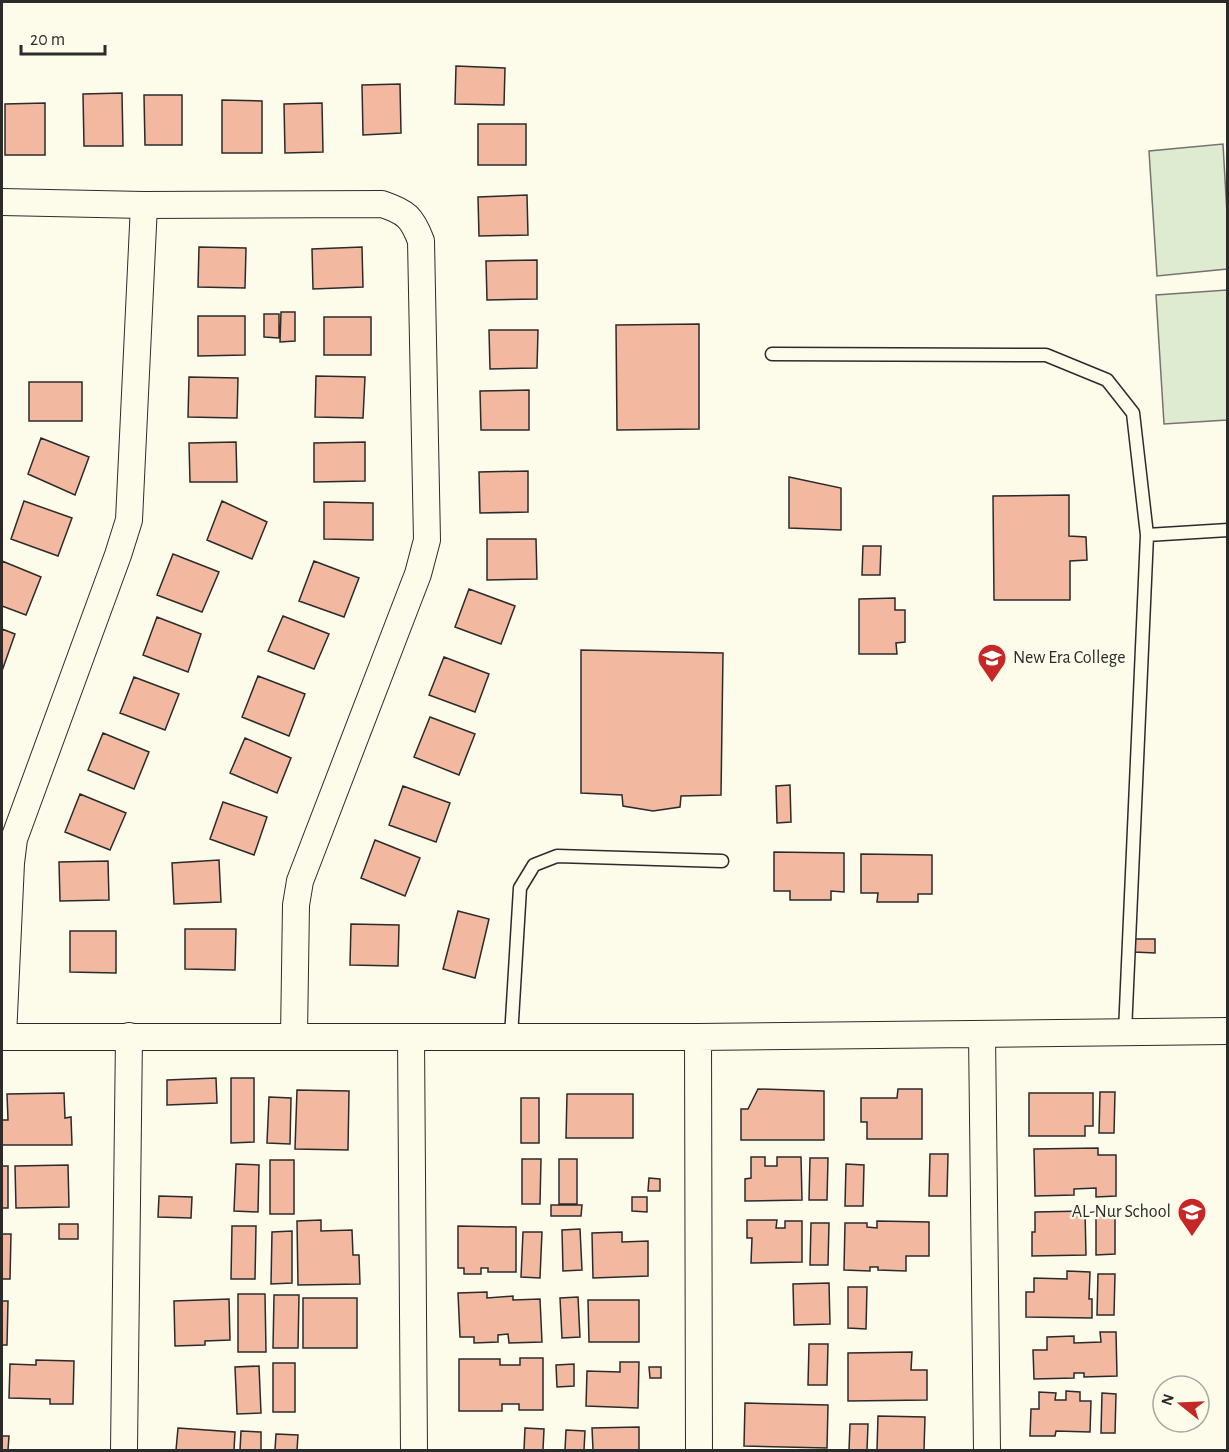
<svg xmlns="http://www.w3.org/2000/svg" width="1229" height="1452" font-family="'Alegreya Sans',sans-serif">
  <rect width="100%" height="100%" fill="#fdfbea"/>
  <path fill="#deebd1" stroke="#74746e" stroke-width="1.5" d="M1223,144L1227,214V269L1157,276L1149,151Z
    M1227,290V420L1164,424L1156,295Z"/>
  <path fill="#f2b8a0" stroke="#2b2b2b" stroke-width="1.5" d="M456,66L505,68L504,105L455,104Z
    M400,84L401,133L363,135L362,85Z
    M122,93L123,146H84L83,94Z
    M144,95H182V145H145Z
    M222,100L262,101V153H222Z
    M45,103V155H5V104Z
    M322,103L323,152L285,153L284,104Z
    M478,124H526V165H478Z
    M527,195L528,235L479,236L478,197Z
    M199,247L246,248L245,288L198,287Z
    M362,247L363,287L313,289L312,249Z
    M537,260V299L487,300L486,261Z
    M281,312H295V341L280,342Z
    M264,314H279V338L264,337Z
    M198,316H245V355L198,356Z
    M324,317H371V355H324Z
    M699,324V429L617,430L616,325Z
    M489,330H538L537,368L490,369Z
    M316,376L365,377L363,418L315,417Z
    M189,377L238,378L237,418L188,417Z
    M29,382H82V421H29Z
    M529,390V430H481L480,391Z
    M41,438L89,457L75,495L28,474Z
    M236,442L237,482H190L189,443Z
    M365,442V481L314,482V443Z
    M528,471V512L480,513L479,472Z
    M789,477L841,488V530L789,528Z
    M1069,495V536L1086,537L1087,560L1070,561V600H994L993,496Z
    M24,501L72,518L58,556L11,539Z
    M222,501L267,522L252,559L207,540Z
    M324,502L373,503V540L324,539Z
    M487,539H536L537,579L487,580Z
    M863,546H881L880,575H862Z
    M173,554L219,572L202,612L157,595Z
    M2,561L41,577L26,615L2,606Z
    M314,561L359,578L344,617L299,601Z
    M469,589L515,606L501,644L455,627Z
    M895,598V610H905V642L896,643L897,654H859V599Z
    M283,616L329,634L314,669L268,651Z
    M157,617L201,634L188,672L143,655Z
    M2,629L15,634L2,671Z
    M581,650L723,653L721,795L681,796L680,807L653,811L623,806L622,795L581,793Z
    M444,657L489,674L475,712L429,695Z
    M258,676L305,694L289,736L242,717Z
    M134,677L179,694L165,730L120,713Z
    M430,717L475,734L459,775L414,757Z
    M103,733L149,752L134,789L88,770Z
    M245,738L291,758L277,793L230,773Z
    M790,785L791,822L777,823L776,786Z
    M403,786L450,803L436,842L389,825Z
    M80,794L126,813L110,850L65,832Z
    M223,802L267,817L254,855L210,839Z
    M375,840L420,858L405,896L361,878Z
    M774,852L844,853V892L831,891V900H790V891H774Z
    M861,854L932,855V894H918V902H877L878,893H861Z
    M219,860L221,902L174,904L172,863Z
    M108,861L109,900L60,901L59,862Z
    M458,911L489,919L475,978L443,969Z
    M351,924L399,925L398,966L350,965Z
    M185,929H236L235,970L185,969Z
    M70,931H116V973L70,972Z
    M1134,939H1155V953L1134,952Z
    M216,1078L217,1103L167,1105V1080Z
    M231,1078H254V1142L231,1143Z
    M758,1089L824,1091V1140H741V1109H748Z
    M898,1089H922V1139H867V1122H861V1098H897Z
    M297,1090L349,1091L348,1150L295,1149Z
    M1100,1092H1115L1114,1133H1099Z
    M64,1093L65,1118L71,1117L72,1145H2V1120H8L7,1094Z
    M1029,1093H1093V1126H1085V1136H1029Z
    M567,1094H633V1138H566Z
    M269,1097L291,1098L290,1144L267,1143Z
    M521,1098H539V1143H521Z
    M1098,1148V1155H1116V1196L1096,1197V1188L1074,1189V1195L1035,1196L1034,1149Z
    M930,1154H948L947,1196H929Z
    M751,1157H765V1166H777V1157H801L802,1200L745,1201V1179L751,1178Z
    M810,1158H828L827,1200H809Z
    M522,1159H541L540,1204H522Z
    M559,1159H577V1204H559Z
    M270,1160H294V1214H270Z
    M236,1164L259,1165L258,1212L234,1211Z
    M846,1164L864,1165L863,1206H845Z
    M68,1165L69,1207L16,1208L15,1166Z
    M2,1166H8V1208H2Z
    M649,1178L660,1179V1191H648Z
    M159,1196L192,1197L191,1218L158,1217Z
    M632,1197H647V1212L632,1211Z
    M551,1205H582L581,1216H551Z
    M1085,1211L1086,1255L1032,1256V1232H1035V1212Z
    M1096,1213H1115V1254L1096,1255Z
    M321,1220V1231L352,1230L353,1255H359L360,1284L298,1285L297,1221Z
    M747,1220H777L776,1228H785V1221H802V1262L751,1263L752,1238H747Z
    M877,1221L929,1222V1256H906V1271L878,1270V1267H870V1271L844,1270L845,1223H867V1227L877,1228Z
    M811,1223H829L828,1265H810Z
    M59,1224H78V1239H59Z
    M232,1226H256L255,1279H231Z
    M458,1226L516,1227V1272H488V1268H481V1274H464V1268H458Z
    M580,1229L582,1270L563,1271L562,1230Z
    M292,1231V1283L271,1284L272,1232Z
    M523,1232H542L540,1278L521,1277Z
    M622,1232V1242L648,1241V1276L593,1278L592,1233Z
    M2,1234H11L10,1279H2Z
    M1067,1271L1090,1272L1089,1299H1092V1318L1026,1317V1292H1034V1278L1067,1279Z
    M1098,1274H1115L1114,1315H1097Z
    M829,1283L830,1324L794,1325L793,1284Z
    M848,1287H867L866,1329L848,1328Z
    M487,1292V1298L513,1296V1300L540,1299L542,1342L509,1343L508,1334L498,1335V1342L474,1343V1337H460L458,1293Z
    M238,1294H265L266,1352H238Z
    M274,1295H299L298,1348H273Z
    M578,1297L580,1337L562,1338L560,1298Z
    M303,1298H357V1348H303Z
    M229,1299L230,1340L205,1341V1345L175,1346L174,1301Z
    M588,1300H639V1342H589Z
    M2,1301H8L7,1345H2Z
    M1100,1332H1116L1117,1376L1084,1377V1373H1074V1378L1034,1379L1033,1350H1047V1337L1074,1336V1343L1101,1342Z
    M809,1344H828L827,1385H808Z
    M912,1352L911,1370H927V1400L848,1401V1353Z
    M520,1358H543V1410H519V1404H502V1411H459V1359H500V1365H520Z
    M36,1360L74,1361L73,1404H50V1399L9,1398L10,1364L36,1365Z
    M620,1362H639L638,1408L586,1406L587,1371L620,1372Z
    M273,1363H295V1412H273Z
    M574,1364V1386L557,1387L556,1365Z
    M259,1366L261,1413L237,1414L235,1367Z
    M649,1367H661V1378H650Z
    M1066,1391L1080,1392V1401H1091L1090,1432L1056,1431L1055,1436H1030L1031,1409H1039V1392L1056,1393L1055,1400H1066Z
    M1102,1393L1116,1394L1115,1433H1101Z
    M745,1403L828,1405L827,1448L744,1446Z
    M878,1416L925,1417L924,1450H877Z
    M850,1424H868L867,1450H849Z
    M639,1427V1450H593L592,1428Z
    M178,1428L235,1432L234,1450H176Z
    M525,1428L544,1429L543,1450H524Z
    M566,1430L585,1431L584,1450H565Z
    M241,1431L261,1432V1450H240Z
    M276,1434L298,1435L297,1450H275Z
    M2,1436H9L8,1450H2Z"/>
  <g fill="none" stroke-linecap="round" stroke-linejoin="round">
    <g stroke="#2b2b2b" stroke-width="15">
      <path id="service" d="M772,354L1046,355L1107,380L1133,413L1147,535L1125,1032
        M1147,535L1228,530
        M511,1037L520,888L534,865L557,856L722,861"/>
    </g>
    <g stroke="#2b2b2b" stroke-width="28">
      <path id="minor" d="M2,202L144,205L382,204C406,212 412,217 421,241L427,540L418,574L300,881L296,905L294,1036
        M982,1034L987,1450
        M2,1037H698L1228,1031
        M3,1037L11,863L14,839L118,555L129,520L144,205
        M411,1037L414,1450
        M698,1037L699,1450
        M124,1450L129,1036"/>
    </g>
    <use href="#service" stroke="#fdfbea" stroke-width="12"/>
    <use href="#minor" stroke="#fdfbea" stroke-width="26"/>
  </g>
  <defs>
    <g id="university-pin" transform="scale(1.5)"><path d="M0 17L-7.5 6A9.5 9.5 0 1 1 7.5 6Z" fill="#c62828" stroke="#fdfbea"/><path d="M0-5L7-2L0 1L-7-2ZM-4 1L0 2.5L4 1V4Q0 6-4 4Z" fill="#fff"/></g>
    <g id="school-pin" transform="scale(1.5)"><path d="M0 17L-7.5 6A9.5 9.5 0 1 1 7.5 6Z" fill="#c62828" stroke="#fdfbea"/><path d="M0-5L7-2L0 1L-7-2ZM-4 1L0 2.5L4 1V4Q0 6-4 4Z" fill="#fff"/></g>
  </defs>
  <g fill-rule="evenodd">
    <use href="#university-pin" x="992" y="658"/>
    <use href="#school-pin" x="1192" y="1212"/>
  </g>
  <g text-anchor="middle" dominant-baseline="central" stroke-width="4.5" stroke-linejoin="round" paint-order="stroke">
    <g font-size="18" fill="#2b2b2b" stroke="#fdfbea" text-anchor="start">
      <text x="1013" y="658">New Era College</text>
      <text x="1171" y="1212" text-anchor="end">AL-Nur School</text>
    </g>
  </g>
  <rect width="1229" height="1452" fill="none" stroke="#2b2b2b" stroke-width="6"/>
  <g transform="translate(1181 1404) rotate(288)"><circle r="28" fill="#fdfbea" stroke="#a9a89e" stroke-width="1.5"/>
  <path d="M0-4.5L10 22L0 15L-10 22Z" fill="#c62828"/>
  <text y="-9" font-size="16" font-weight="bold" text-anchor="middle" fill="#2b2b2b">N</text>
  </g>
  <path d="M21 45v9h84v-9" fill="none" stroke="#2b2b2b" stroke-width="3"/>
  <text x="30" y="45" font-size="18" fill="#2b2b2b" stroke="#fdfbea" stroke-width="4.5" paint-order="stroke">20 m</text>
</svg>
